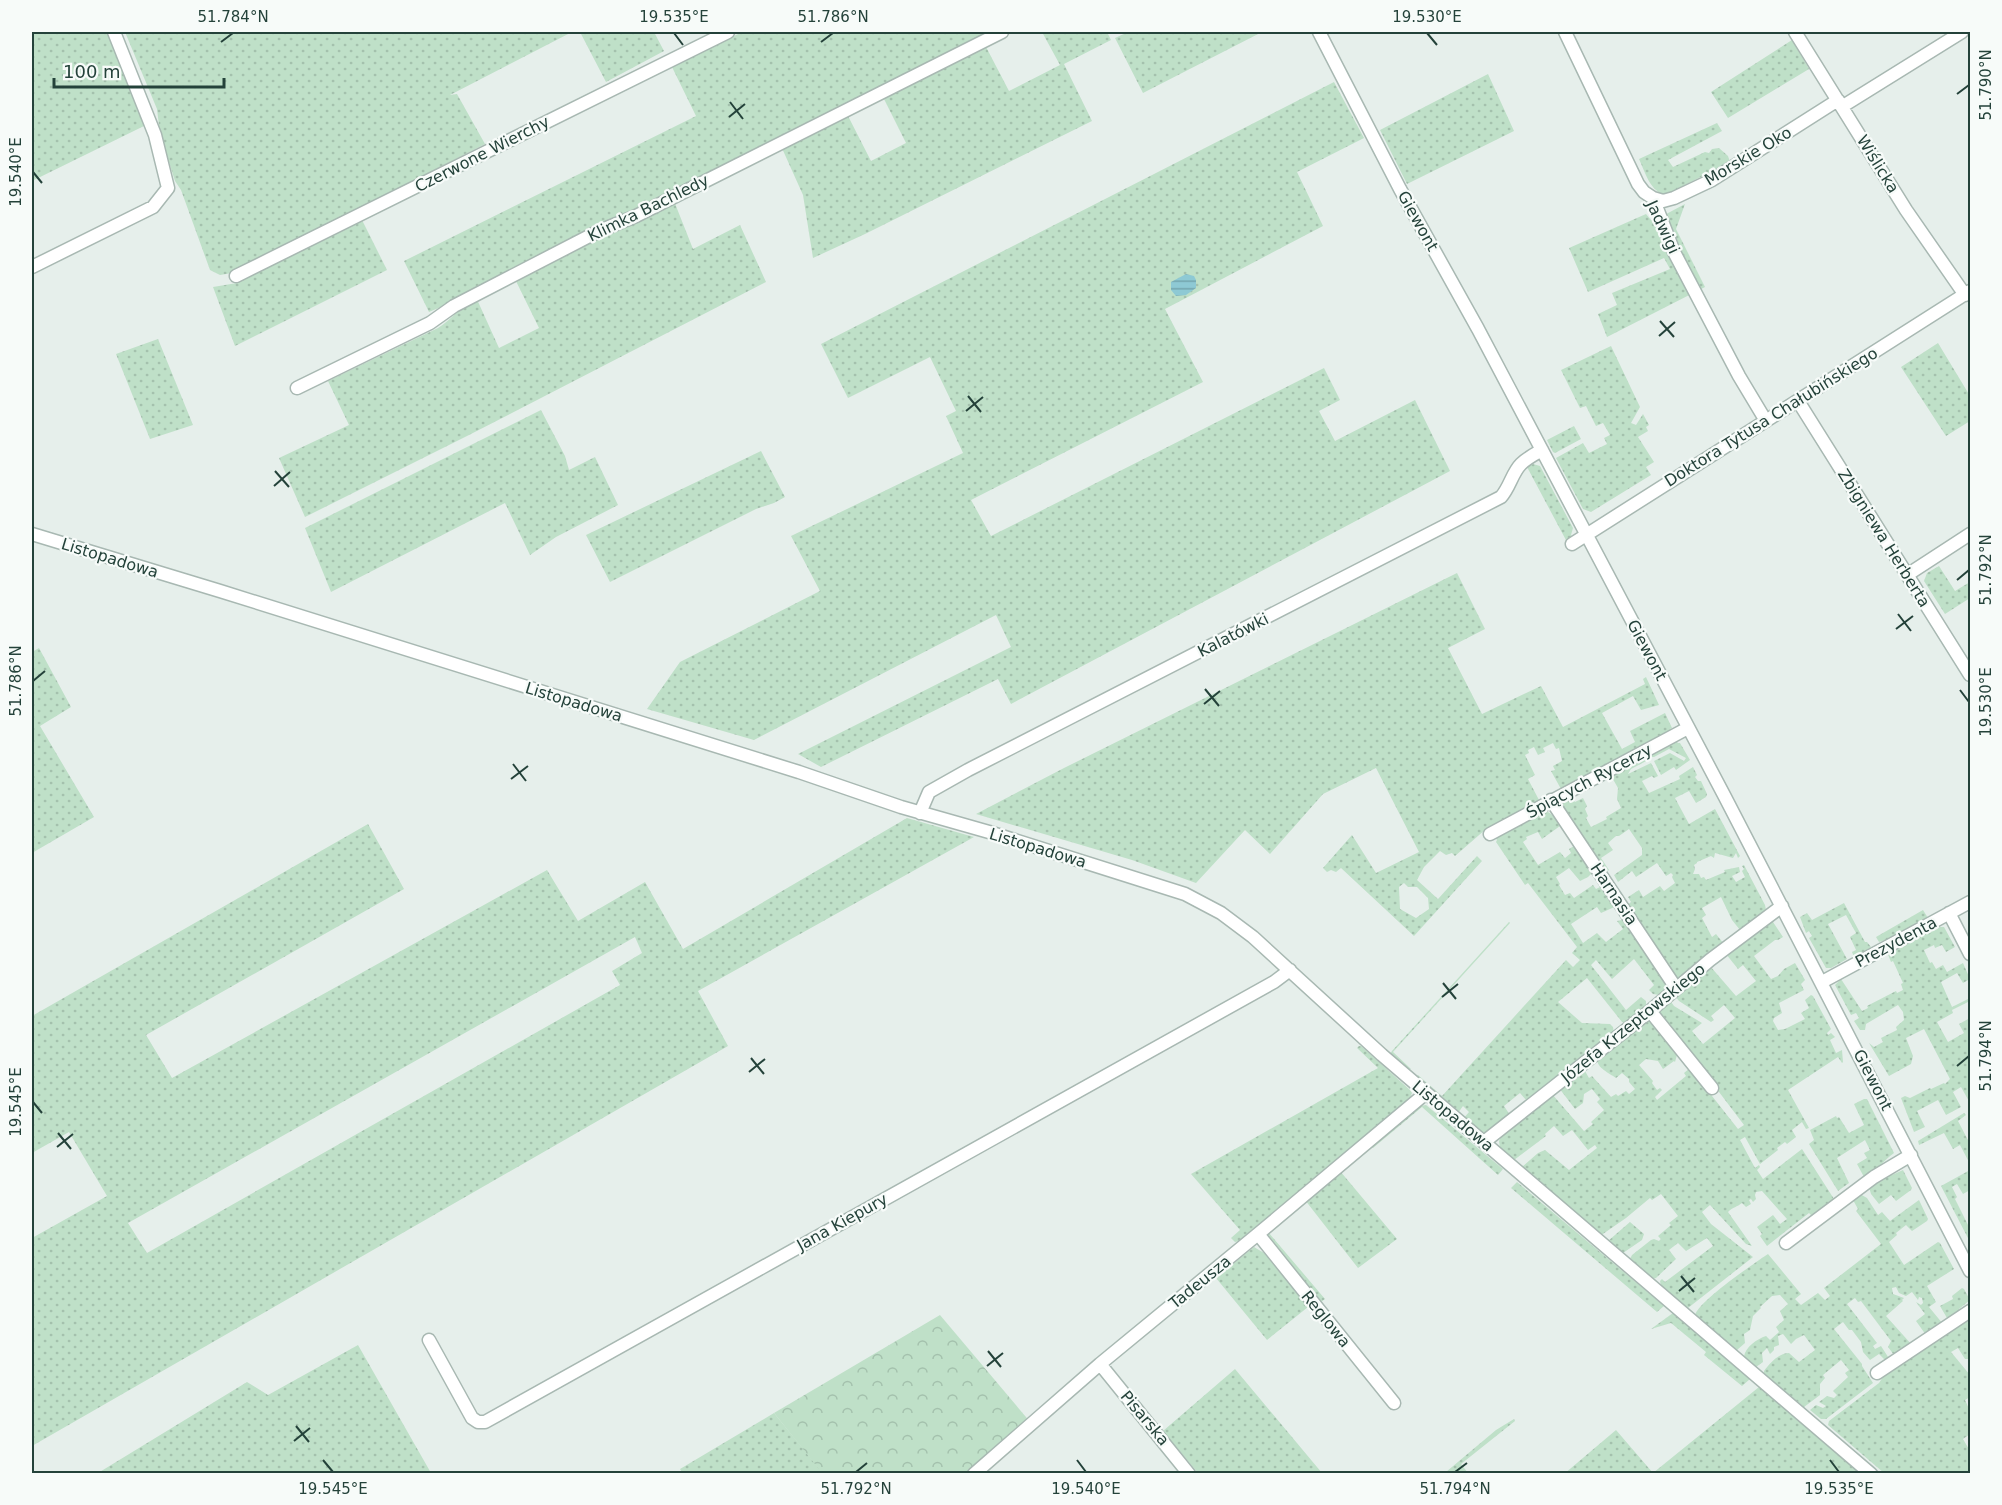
<svg xmlns="http://www.w3.org/2000/svg" width="2002" height="1505" font-family="'DejaVu Sans',sans-serif">
  <defs>
    <pattern id="green-dots" width="8" height="8" patternUnits="userSpaceOnUse" patternTransform="scale(1.5)"><rect width="8" height="8" fill="#bfe0c8"/><path d="M2 2h.1M6 6h.1" fill="none" stroke="#a4c1ad" stroke-width="1.8" stroke-linecap="round"/></pattern>
    <pattern id="forest-crowns" width="20" height="18" patternUnits="userSpaceOnUse" patternTransform="scale(1.5)"><rect width="20" height="18" fill="#bfe0c8"/><path d="M2 6a3 3 0 1 1 6 0M12 15a3 3 0 1 1 6 0" fill="none" stroke="#a4c1ad"/></pattern>
    <pattern id="water-rules" width="6" height="5" patternUnits="userSpaceOnUse" patternTransform="scale(1.5)"><rect width="6" height="5" fill="#8ec9d4"/><path d="M0 2.5h6" fill="none" stroke="#74a5ad"/></pattern>
  </defs>
  <rect width="100%" height="100%" fill="#e6efeb"/>
  <path fill="url(#green-dots)" fill-rule="evenodd" d="M32,32H107L144,126L32,181Z
    M125,32H572L450,95L457,94L485,144L232,273L220,275L210,270L181,190L175,181L160,134L157,109Z
    M580,32H654L664,51L606,82Z
    M742,32H989L604,226L519,266L455,301L429,312L404,261L696,116L672,67Z
    M1042,32H1107L1111,40L1064,64L1092,121L865,234L813,258L803,195L781,146L847,114L871,161L906,143L883,97L985,45L1009,91L1060,65Z
    M1128,32H1262L1143,93L1115,38Z
    M1792,40L1809,69L1728,118L1711,92Z
    M1488,74L1514,131L1407,184L1380,130Z
    M1334,82L1364,138L1297,172L1323,226L1165,309L1203,382L971,500L991,536L1324,368L1340,400L1319,411L1335,441L1415,400L1450,471L1011,704L998,679L821,767L798,754L1011,647L996,615L754,740L647,709L680,662L820,591L791,536L963,453L946,416L956,411L930,357L848,398L821,344Z
    M1717,123L1722,131L1668,160L1673,167L1705,152L1709,153L1712,149L1719,148L1728,156L1730,162L1665,195C1650,191 1645,172 1639,159Z
    M674,201L693,249L740,225L766,282L469,435L305,517L279,458L349,425L328,381L438,328C451,320 462,306 475,295L499,348L539,328L513,275Z
    M1685,204L1676,229L1705,287L1607,337L1598,314L1617,305L1612,293L1670,269L1664,258L1588,292L1569,248L1646,214L1651,220H1655Z
    M362,220L387,270L235,346L213,287L237,283Z
    M158,339L193,425L150,439L116,354Z
    M1938,343L1970,396V421L1946,436L1901,367Z
    M1611,346L1640,407L1631,423L1636,425L1643,414L1649,425L1646,427L1648,431L1638,437L1654,462L1646,467L1651,475L1591,512L1583,509L1556,458L1583,443L1589,453L1607,444L1604,438L1610,435L1603,423L1596,426L1586,406L1580,408L1561,370Z
    M541,410L565,456L569,470L595,457L618,505L556,537L530,555L505,503L331,592L305,528Z
    M1574,426L1581,439L1555,453L1553,452L1547,440Z
    M761,451L785,497L774,503L756,509L610,582L586,535Z
    M1533,464L1540,466L1573,528L1571,535L1573,538L1567,542L1527,467Z
    M1939,566L1955,591L1970,582V598L1945,614L1924,581L1927,573Z
    M1457,573L1485,629L1448,648L1482,714L1541,686L1563,727L1645,684L1643,679L1646,677L1659,705L1641,710L1633,696L1602,713L1622,749L1635,742L1630,731L1665,713L1672,728L1670,729L1672,732L1561,789L1551,771L1555,770L1553,766L1562,761L1559,748L1556,749L1553,743L1543,748L1545,752L1538,755L1534,747L1528,750L1529,753L1525,755L1535,775L1528,779L1539,800L1486,829L1455,856L1452,853L1446,855L1440,851L1424,867L1417,880L1438,899L1477,856L1482,861L1414,936L1341,868L1336,872L1331,870L1327,872L1323,868L1352,835L1376,873L1419,852L1376,768L1323,794L1270,854L1245,830L1196,883L1132,860L976,814L1064,768ZM1404,883L1408,887H1417L1428,898L1429,909L1416,918L1400,909L1399,887Z
    M39,648L71,707L40,726L94,817L32,853V652Z
    M1676,741L1678,743H1680L1690,760L1676,770L1674,767L1661,775L1654,761L1670,753L1684,761L1686,758L1669,749L1654,757H1652V758L1631,769L1628,774L1651,763L1658,776L1654,778L1652,776L1642,781L1649,793L1680,779L1679,776L1693,767L1697,775L1695,777L1698,781H1701L1707,794L1706,797L1696,803L1689,791L1675,798L1689,824L1715,809L1740,856L1738,858L1736,853L1733,858L1715,853L1714,858L1711,856L1697,862V863L1694,865L1695,869L1693,874H1699L1701,878L1704,877L1706,880L1725,872L1724,870L1739,867L1740,872L1732,876L1736,882L1745,877L1742,871L1744,869L1742,866L1744,865L1765,905L1766,910L1740,930L1732,920L1721,897L1702,908L1706,915L1702,918L1712,937L1716,934L1724,944L1682,979H1675L1626,906L1631,902L1628,897L1639,890L1643,897L1660,886L1664,891L1675,883L1672,877L1673,875L1671,873L1666,876L1657,863L1636,877L1632,871L1618,882L1614,875L1642,855V848L1629,829L1619,836H1616L1608,843L1613,850L1601,858L1609,870L1603,874L1562,806L1565,799L1570,796L1575,802L1583,798L1587,806L1585,809L1588,816L1586,818L1591,827L1607,819L1606,817L1621,808L1617,799L1618,788L1610,774Z
    M1542,810C1552,812 1555,818 1560,826L1542,839L1538,832L1526,837L1527,839L1523,842L1538,865L1560,852L1565,858L1571,853L1569,849L1574,846L1593,872L1588,877L1580,881L1569,868L1556,877L1560,884L1559,885L1565,895L1570,893L1574,898L1593,885L1596,889L1602,886L1619,905L1601,913L1597,907L1571,924L1583,943L1597,933L1606,942L1623,929L1617,921L1626,919L1668,987L1659,995L1653,994L1649,990L1654,985L1634,959L1612,979L1596,960L1591,965L1626,1010L1641,997L1646,1001V1007L1626,1023L1622,1022L1587,978L1558,1002L1582,1023L1610,1024L1613,1027L1614,1033L1530,1100H1526L1520,1093L1504,1106L1510,1115C1486,1134 1487,1140 1463,1119L1469,1112L1463,1106L1458,1113L1415,1078L1418,1075L1442,1096L1566,960L1573,967L1580,960L1572,953L1577,947L1528,883L1525,885L1496,842L1497,840L1494,836Z
    M907,818L974,837L698,991L728,1046L32,1446V1238L107,1196L69,1132L32,1153V1016L368,824L404,889L146,1035L172,1078L547,870L578,921L645,882L683,949ZM635,937L642,953L612,971L620,985L147,1253L128,1223Z
    M1844,903L1865,942H1867L1871,947L1856,958L1854,957L1852,952L1856,950L1850,937L1856,933L1846,915L1828,924L1847,959L1831,968H1826L1809,938L1812,936L1809,931L1806,933L1800,917L1807,913L1812,920Z
    M1923,910L1928,918L1889,939L1879,942L1876,937Z
    M1771,919L1783,937L1778,940H1775L1754,956L1771,979L1778,976L1784,969L1795,963L1805,980L1801,984L1804,990L1779,1003L1782,1013L1774,1018L1773,1021L1778,1030L1785,1029L1805,1019L1801,1013L1809,1008L1805,1000L1811,995L1813,996L1831,1029L1827,1033L1828,1035L1831,1033L1835,1037L1830,1040L1836,1053L1842,1050L1843,1062L1842,1063L1838,1057L1788,1090L1809,1128L1806,1129L1802,1122L1792,1130L1796,1137L1787,1144L1785,1142L1777,1148L1778,1150L1760,1164L1745,1137L1740,1140L1755,1168L1759,1165L1760,1167L1757,1170L1763,1179L1802,1149L1834,1199L1833,1202L1812,1216L1809,1213L1767,1246L1760,1236L1762,1234L1757,1227L1773,1215L1780,1224L1787,1219L1762,1191L1756,1192L1755,1195L1756,1199L1753,1202L1751,1199L1749,1200L1751,1204L1746,1207L1742,1203C1737,1207 1733,1207 1728,1212L1752,1246L1746,1244L1710,1205L1702,1212L1711,1224L1753,1257L1688,1308L1685,1307L1661,1286L1660,1281L1662,1279L1665,1282L1713,1246L1707,1238L1686,1251L1678,1243L1669,1250L1676,1259L1656,1278L1652,1279L1630,1259L1632,1255L1651,1240L1654,1239L1659,1241L1661,1239L1658,1236L1671,1225L1669,1223L1678,1216L1661,1194L1652,1200L1650,1198L1626,1218L1600,1236L1522,1167L1538,1153L1545,1150L1569,1170L1597,1148L1595,1145L1588,1150L1572,1130L1563,1136L1554,1126L1545,1134L1546,1136L1514,1160L1500,1149L1499,1141L1503,1134L1552,1094L1584,1131L1593,1124L1591,1122L1604,1110L1597,1102L1600,1099L1592,1089L1584,1094L1583,1103L1575,1109L1559,1088L1582,1070L1585,1071L1589,1078L1592,1076L1611,1097L1616,1094L1618,1096L1626,1091L1629,1094L1635,1089L1629,1082V1079L1622,1073L1616,1078C1609,1073 1597,1068 1597,1059L1649,1018L1666,1038L1677,1055L1675,1062L1674,1061L1663,1069L1658,1061L1646,1059L1639,1065L1653,1081L1652,1083L1657,1090L1660,1088L1662,1090L1655,1097L1657,1100L1686,1076L1684,1073L1690,1068L1738,1129L1744,1125L1657,1010L1669,999L1674,1006L1702,1023L1692,1031L1703,1044L1735,1018L1724,1005L1711,1016L1714,1020L1711,1022L1679,1001L1675,996L1710,966L1736,996L1756,981L1743,965L1738,969L1726,954Z
    M1509,922L1510,923L1393,1052L1411,1069L1408,1070L1390,1054L1392,1051Z
    M1937,927H1944L1955,947L1946,952L1942,945L1935,948L1934,945L1924,950L1930,963L1932,962L1936,969L1943,965L1947,972L1963,963L1970,979L1963,983L1957,973L1941,982L1952,1007L1970,998V1001L1952,1010L1953,1013L1937,1022L1948,1042L1964,1033L1959,1024L1970,1018V1103L1961,1087L1953,1092L1961,1107L1946,1115L1938,1100L1917,1111L1925,1127L1914,1132L1901,1098L1905,1096L1910,1098L1930,1088L1931,1089L1944,1083L1945,1084L1950,1079L1924,1029L1906,1038L1913,1056L1911,1064L1889,1076L1869,1043L1874,1047L1883,1042L1881,1038L1897,1030L1896,1027L1904,1020L1903,1012L1898,1005L1866,1024L1865,1030H1860L1854,1021L1859,1018L1856,1013L1851,1015L1835,985L1841,979L1862,1011L1868,1008L1867,1006L1896,991L1897,993L1903,990L1901,984L1903,983L1893,961L1891,962L1887,952Z
    M1359,1046H1361L1410,1090L1412,1093L1409,1100L1243,1240L1235,1242L1231,1238L1240,1230L1191,1174L1378,1068L1357,1048Z
    M1864,1099H1867L1894,1153C1883,1161 1877,1171 1864,1177L1857,1164L1867,1158L1864,1153L1870,1150L1865,1140L1837,1158L1849,1183L1838,1191L1809,1144L1814,1140L1810,1130L1836,1116L1837,1118L1839,1117L1849,1133L1864,1125L1854,1104Z
    M1426,1105L1503,1169L1498,1175L1422,1107L1373,1148L1370,1146L1420,1106Z
    M1970,1112L1958,1121L1970,1144V1164L1960,1145L1953,1149L1944,1133L1919,1145L1918,1141L1964,1113L1966,1115Z
    M1903,1170L1912,1188L1911,1190L1896,1201L1891,1195L1879,1204L1871,1194L1869,1187L1887,1174L1892,1175Z
    M1970,1170V1190L1963,1194L1957,1184L1952,1187L1957,1197L1955,1199L1970,1229V1242L1941,1186Z
    M1340,1171L1397,1239L1358,1268L1305,1200Z
    M1517,1182L1664,1306L1657,1312L1511,1188Z
    M1860,1194L1867,1198L1878,1215L1882,1212L1890,1221L1919,1200L1928,1219L1927,1221L1912,1231L1906,1225L1896,1233L1897,1235L1889,1242L1904,1265L1938,1242L1940,1243L1954,1269L1927,1286L1936,1302L1929,1307L1943,1324L1926,1335L1916,1321L1925,1314L1916,1302L1921,1305L1923,1303L1922,1298L1919,1297L1918,1300L1912,1292L1906,1296L1899,1293L1896,1287L1892,1288L1893,1294L1904,1298L1902,1300L1903,1301L1886,1316L1912,1345L1894,1355L1888,1347L1891,1341L1861,1301L1858,1302L1855,1298L1847,1304L1877,1343L1873,1346L1875,1349L1881,1346L1890,1360L1884,1359L1879,1354L1870,1360L1863,1352L1861,1342L1852,1330H1849L1843,1322L1834,1329L1862,1364V1366L1873,1383L1826,1419H1821L1810,1410L1816,1405L1823,1408L1826,1406L1819,1402L1827,1396L1834,1398L1837,1395L1833,1391L1848,1377L1845,1373L1849,1370L1841,1360L1823,1375L1825,1378L1820,1384V1395L1804,1407L1764,1374V1371C1770,1363 1779,1353 1789,1353L1799,1362L1815,1350L1804,1335L1796,1339L1791,1344L1783,1334L1778,1336L1779,1345L1774,1347V1350L1770,1354L1767,1348L1762,1353L1763,1362L1756,1367L1744,1357C1745,1347 1757,1339 1766,1336L1770,1340L1779,1332L1776,1327L1784,1320L1780,1311L1788,1304L1780,1295L1772,1296L1760,1307L1761,1308L1753,1316L1750,1330L1744,1334L1745,1343L1737,1350L1695,1315C1700,1300 1752,1265 1768,1254L1801,1294L1795,1299L1801,1305L1818,1293L1825,1300L1830,1296L1824,1288L1881,1244L1856,1211L1858,1209L1853,1200Z
    M1630,1222L1644,1234L1642,1240L1623,1253L1608,1241Z
    M1269,1233L1325,1299L1317,1305L1267,1237Z
    M1254,1247L1264,1253L1308,1307L1267,1340L1216,1278Z
    M1962,1288L1964,1289L1970,1300L1959,1309V1313L1947,1318L1940,1306L1953,1299L1952,1296Z
    M1673,1313H1674L1750,1379L1742,1386L1704,1355L1706,1352L1671,1323L1651,1329Z
    M1963,1320L1966,1322L1970,1320V1359H1965L1958,1348L1951,1352L1970,1375V1397L1965,1400L1970,1411V1434L1963,1439L1970,1451V1473H1884L1828,1425L1829,1421L1879,1383L1883,1377Z
    M358,1345L431,1473H98L247,1382L268,1395Z
    M1235,1369L1322,1473H1198L1163,1431Z
    M1759,1387L1862,1473L1564,1474L1616,1430L1653,1473Z
    M774,1413L823,1473L683,1474L680,1469Z
    M1514,1419L1515,1421L1461,1464L1468,1473L1446,1472L1496,1430Z"/>
  <path fill="url(#forest-crowns)" d="M940,1315L1031,1423L974,1473L823,1474L774,1413Z"/>
  <path fill="url(#water-rules)" d="M1186,274L1194,276L1196,280V288L1186,295L1176,296L1171,290V282Z"/>
  <g fill="none" stroke-linecap="round" stroke-linejoin="round">
    <g stroke="#a8b8b2" stroke-width="15">
      <path id="minor" d="M1319,32L1400,189L1478,329L1725,797L1970,1271
        M1565,32L1638,184L1644,192L1653,198L1674,252L1739,376L1766,421
        M1795,32L1906,210L1965,295
        M1843,106L1962,32
        M1653,198L1663,201L1674,198L1712,180L1838,100
        M32,267L153,207L168,188L155,135L114,32
        M236,276L728,32
        M297,388L430,323L454,306L599,231L636,216L1002,32
        M1798,401L1970,675
        M32,534L220,591L799,772L901,807L989,832L1185,894L1221,913L1253,937L1382,1055L1871,1474
        M1572,544L1970,291
        M1907,575L1970,534
        M1551,800L1676,988
        M920,813L929,792L968,770L1501,497C1510,487 1512,473 1521,464C1527,458 1535,454 1542,450
        M1490,834L1688,728
        M1949,913L1970,954
        M1822,982L1970,902
        M1650,1011L1712,1088
        M1484,1142L1650,1011L1710,960L1782,906
        M1258,1234L1394,1403
        M1786,1243L1874,1177L1911,1155
        M429,1340L472,1418L478,1422H485L1274,982L1290,970
        M1100,1364L1189,1474
        M1877,1373L1970,1311
        M974,1474L1100,1364L1258,1234L1426,1093"/>
    </g>
    <use href="#minor" stroke="#fff" stroke-width="12"/>
  </g>
  <path fill="none" stroke="#24423a" stroke-width="2" d="M674,33L683,45M1427,33L1437,45M221,42L233,33M821,42L833,33M1957,94L1969,85M730,102L743,119M729,117L745,104M33,172L42,183M1660,321L1674,337M1659,336L1675,322M968,396L981,412M966,411L983,397M275,471L289,487M274,486L290,472M1957,580L1969,570M1898,614L1911,631M1896,629L1913,616M33,681L45,671M1205,689L1219,706M1960,690L1969,702M1204,704L1220,691M513,764L526,781M511,779L528,766M1443,983L1456,999M1442,997L1458,984M751,1058L764,1074M1957,1066L1969,1056M749,1072L765,1059M33,1102L42,1113M58,1133L71,1149M57,1147L73,1134M1681,1276L1694,1292M1679,1291L1695,1278M988,1351L1001,1367M987,1366L1003,1353M296,1426L309,1442M294,1441L310,1428M323,1460L333,1472M1077,1460L1086,1472M1830,1460L1839,1472M856,1472L867,1463M1455,1472L1467,1463"/>
  <g text-anchor="middle" dominant-baseline="central" stroke-width="4.5" stroke-linejoin="round" paint-order="stroke">
    <g font-size="16" fill="#24423a" stroke="#f7fbf9">
      <text transform="translate(482 154) rotate(-27)">Czerwone Wierchy</text>
      <text transform="translate(1748 156) rotate(-31)">Morskie Oko</text>
      <text transform="translate(1878 164) rotate(58)">Wiślicka</text>
      <text transform="translate(648 208) rotate(-26)">Klimka Bachledy</text>
      <text transform="translate(1418 221) rotate(61)">Giewont</text>
      <text transform="translate(1663 227) rotate(65)">Jadwigi</text>
      <text transform="translate(1771 417) rotate(-32)">Doktora Tytusa Chałubińskiego</text>
      <text transform="translate(1884 538) rotate(58)">Zbigniewa Herberta</text>
      <text transform="translate(110 558) rotate(17)">Listopadowa</text>
      <text transform="translate(1233 635) rotate(-27)">Kalatówki</text>
      <text transform="translate(1647 650) rotate(62)">Giewont</text>
      <text transform="translate(574 702) rotate(17)">Listopadowa</text>
      <text transform="translate(1589 781) rotate(-28)">Śpiących Rycerzy</text>
      <text transform="translate(1038 848) rotate(17)">Listopadowa</text>
      <text transform="translate(1614 894) rotate(56)">Harnasia</text>
      <text transform="translate(1896 942) rotate(-28)">Prezydenta</text>
      <text transform="translate(1633 1023) rotate(-39)">Józefa Krzeptowskiego</text>
      <text transform="translate(1873 1080) rotate(63)">Giewont</text>
      <text transform="translate(1453 1116) rotate(40)">Listopadowa</text>
      <text transform="translate(842 1222) rotate(-29)">Jana Kiepury</text>
      <text transform="translate(1200 1282) rotate(-39)">Tadeusza</text>
      <text transform="translate(1326 1319) rotate(51)">Reglowa</text>
      <text transform="translate(1145 1418) rotate(50)">Pisarska</text>
    </g>
  </g>
  <rect width="2002" height="1505" fill="none" stroke="#f7fbf9" stroke-width="66"/>
  <path d="M54 78v9h170v-9" fill="none" stroke="#24423a" stroke-width="3"/>
  <text x="63" y="78" font-size="18" fill="#24423a" stroke="#f7fbf9" stroke-width="4.5" paint-order="stroke">100 m</text>
  <rect x="33" y="33" width="1936" height="1439" fill="none" stroke="#24423a" stroke-width="2"/>
  <g font-size="15" text-anchor="middle" fill="#24423a">
    <text x="233" y="22">51.784°N</text>
    <text x="674" y="22">19.535°E</text>
    <text x="833" y="22">51.786°N</text>
    <text x="1427" y="22">19.530°E</text>
    <text transform="translate(1986 85) rotate(-90)" y="5">51.790°N</text>
    <text transform="translate(16 172) rotate(-90)" y="5">19.540°E</text>
    <text transform="translate(1986 570) rotate(-90)" y="5">51.792°N</text>
    <text transform="translate(16 681) rotate(-90)" y="5">51.786°N</text>
    <text transform="translate(1986 702) rotate(-90)" y="5">19.530°E</text>
    <text transform="translate(1986 1056) rotate(-90)" y="5">51.794°N</text>
    <text transform="translate(16 1102) rotate(-90)" y="5">19.545°E</text>
    <text x="333" y="1494">19.545°E</text>
    <text x="856" y="1494">51.792°N</text>
    <text x="1086" y="1494">19.540°E</text>
    <text x="1455" y="1494">51.794°N</text>
    <text x="1839" y="1494">19.535°E</text>
  </g>
</svg>
